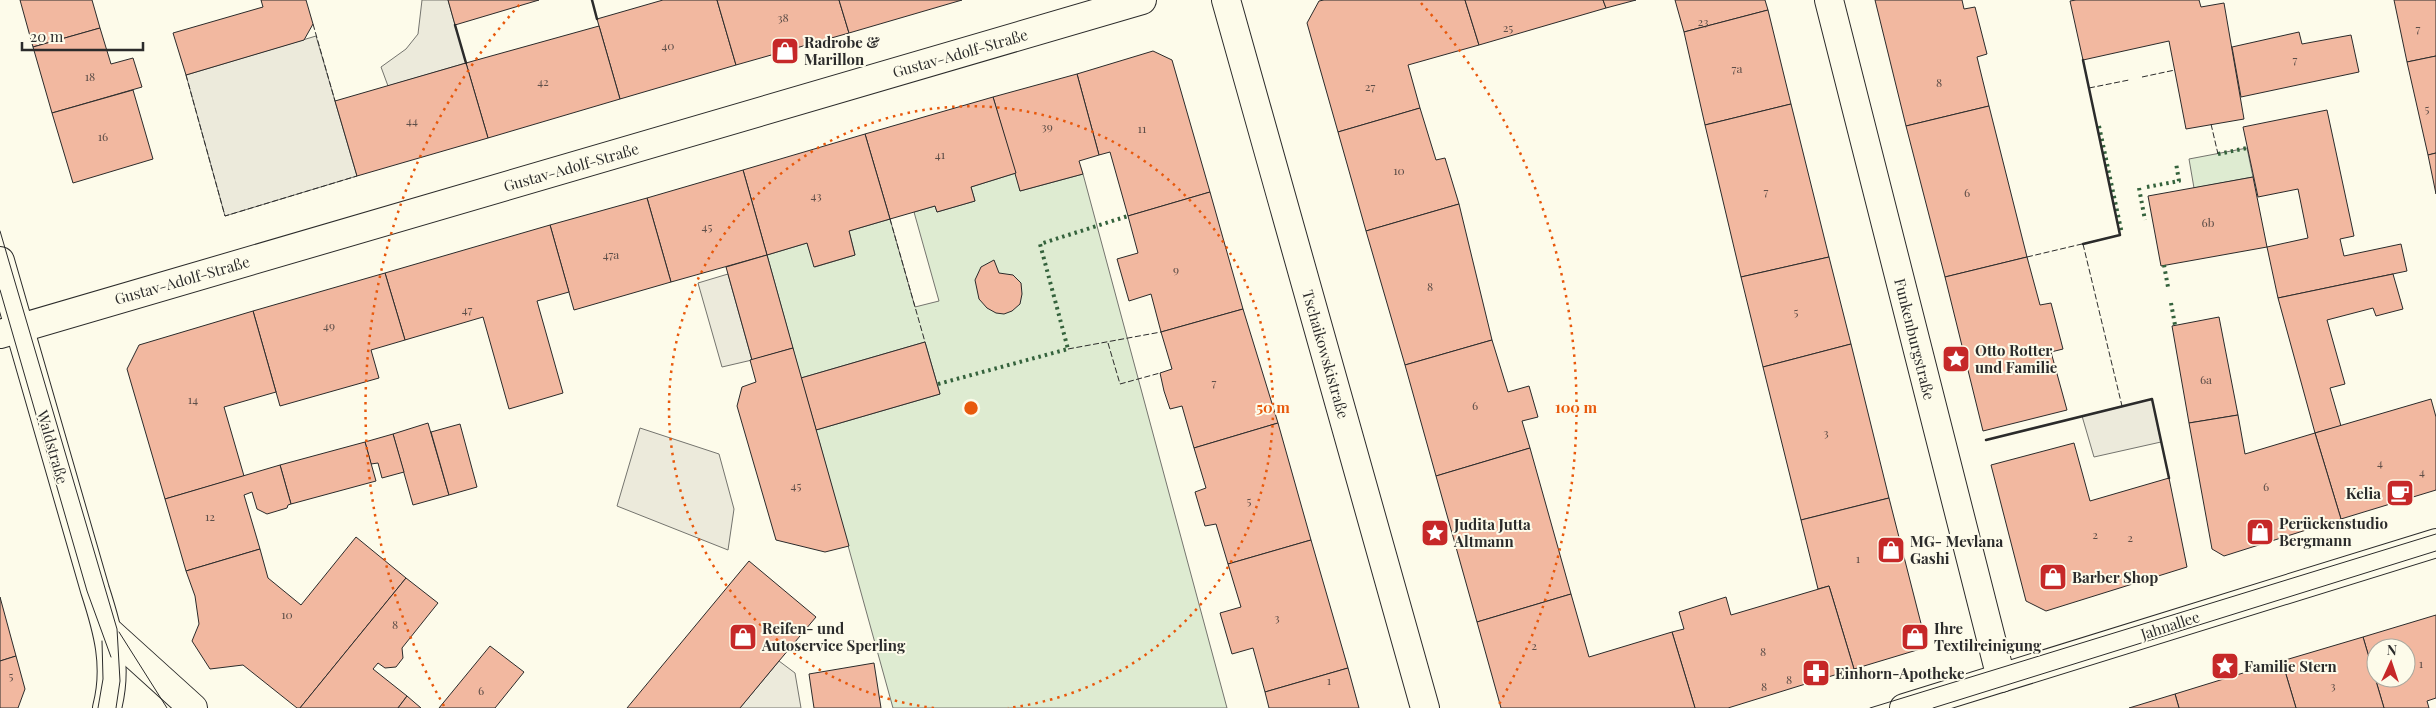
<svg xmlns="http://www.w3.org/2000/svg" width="2436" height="708" font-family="'Playfair Display',serif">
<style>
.green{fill:#deebd1;stroke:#74746e}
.parking{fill:#eceadb;stroke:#74746e}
.building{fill:#f2b8a0;stroke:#2b2b2b;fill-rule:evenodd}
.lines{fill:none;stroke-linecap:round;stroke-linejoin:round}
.minor-casing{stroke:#2b2b2b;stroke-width:30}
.tertiary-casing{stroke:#2b2b2b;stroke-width:30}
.secondary-casing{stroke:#2b2b2b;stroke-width:30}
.primary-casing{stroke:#2b2b2b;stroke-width:30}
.minor{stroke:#fdfbea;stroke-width:28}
.tertiary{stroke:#fdfbea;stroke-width:28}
.secondary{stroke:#fdfbea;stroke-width:28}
.primary{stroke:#fdfbea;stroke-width:28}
.tram{stroke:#2b2b2b;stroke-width:1}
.hedge{stroke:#34623c;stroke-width:4;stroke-dasharray:2.5 4;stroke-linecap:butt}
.fence{stroke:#2b2b2b;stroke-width:1;stroke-dasharray:6 2.5;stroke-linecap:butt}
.wall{stroke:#2b2b2b;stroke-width:2.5}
.ring{fill:none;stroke:#e8590c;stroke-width:2.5;stroke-dasharray:2.5 5}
.labels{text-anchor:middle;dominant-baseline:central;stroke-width:4;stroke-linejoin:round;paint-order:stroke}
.number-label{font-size:12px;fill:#5d4e48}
.poi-label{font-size:15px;font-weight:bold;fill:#2b2b2b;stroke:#fdfbea;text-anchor:start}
.street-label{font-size:15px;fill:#2b2b2b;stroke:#fdfbea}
.centre{fill:#e8590c;stroke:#fdfbea;stroke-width:2.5}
.ring-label{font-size:15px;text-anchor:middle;font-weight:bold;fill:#e8590c;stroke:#fdfbea;stroke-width:4;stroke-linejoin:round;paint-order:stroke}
</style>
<rect width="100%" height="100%" fill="#fdfbea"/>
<g class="green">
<path d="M2247 148 2253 177 2194 188 2189 159Z"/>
<path d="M1016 173 1020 191 1083 174 1227 708H893L816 430 940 394 925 342 801 378 767 255 807 243 815 267 855 255 849 231 890 219 915 307 939 301 914 212 935 206 937 212 975 201 971 187Z"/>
</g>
<g class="parking">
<path d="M422 0H448L466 63 388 86 381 67 406 49 418 34Z"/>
<path d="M316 36 357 176 225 216 186 75Z"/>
<path d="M728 274 752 360 722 367 698 283Z"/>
<path d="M2152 399 2161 442 2094 457 2082 416Z"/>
<path d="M640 428 719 454 734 509 728 550 617 506Z"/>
<path d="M779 661 795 673 801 708H740Z"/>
</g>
<g class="building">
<path d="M20 0H92L100 28 33 47Z"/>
<path d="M261 0H306L313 24 304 40 186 75 173 33 263 7Z"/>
<path d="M448 0H539L455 25Z"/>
<path d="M663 0H717L736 65 620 99 597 19Z"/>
<path d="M717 0H839L849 33 736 65Z"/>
<path d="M839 0H962L849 33Z"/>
<path d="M1324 0H1465L1479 45 1408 65 1420 108 1338 132 1307 23 1319 1Z"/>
<path d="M1465 0H1603L1606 8 1479 45Z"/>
<path d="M1603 0H1636L1606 8Z"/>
<path d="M1675 0H1765L1768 10 1684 32Z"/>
<path d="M1875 0H1962L1964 9 1975 7 1987 54 1977 57 1989 106 1906 126Z"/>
<path d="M2076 0H2199L2201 7 2224 3 2244 119 2186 129 2169 41 2083 60 2070 1Z"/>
<path d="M2394 0H2436V56L2407 62Z"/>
<path d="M1768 10 1791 104 1705 125 1684 32Z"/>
<path d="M599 26 620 99 488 138 466 63Z"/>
<path d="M100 28 111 64 133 58 142 87 52 113 33 47Z"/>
<path d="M2299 32 2302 44 2351 35 2359 72 2241 97 2232 47Z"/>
<path d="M1153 51 1172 60 1210 192 1128 216 1110 152 1099 155 1077 74Z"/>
<path d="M2436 56V153L2428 155 2407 62Z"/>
<path d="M466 63 488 138 357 176 335 101Z"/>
<path d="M1077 74 1099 155 1079 161 1083 174 1020 191 993 97Z"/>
<path d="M133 90 153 159 73 183 52 113Z"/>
<path d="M993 97 1016 173 971 187 975 201 937 212 935 206 890 219 865 134Z"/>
<path d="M1791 104 1829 257 1741 277 1705 125Z"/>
<path d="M1989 106 2027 257 1945 277 1906 126Z"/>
<path d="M1420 108 1436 160 1445 158 1459 204 1366 231 1338 132Z"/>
<path d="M2327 110 2354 236 2340 239 2344 256 2401 244 2407 271 2278 298 2267 247 2308 238 2298 189 2258 197 2243 127Z"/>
<path d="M865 134 890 219 849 231 855 255 814 267 807 243 767 255 743 170Z"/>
<path d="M2436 153V194L2428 155Z"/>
<path d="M743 170 767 255 671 282 647 198Z"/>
<path d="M2253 177 2267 247 2161 266 2148 196Z"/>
<path d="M1210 192 1243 309 1161 332 1151 294 1129 301 1117 259 1138 253 1128 216Z"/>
<path d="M647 198 671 282 574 310 550 225Z"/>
<path d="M1459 204 1492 340 1405 365 1366 231Z"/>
<path d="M550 225 569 292 537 301 563 393 509 409 483 317 405 340 385 273Z"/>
<path d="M767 255 793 348 752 360 726 267Z"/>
<path d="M1829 257 1851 344 1763 367 1741 277Z"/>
<path d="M2027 257 2040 305 2051 303 2063 349 2051 352 2067 410 1983 431 1945 277Z"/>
<path d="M994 260 999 273 1013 275 1021 283 1022 294 1020 304 1012 311 1004 314 996 313 987 308 979 299 975 280 981 267Z"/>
<path d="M385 273 405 340 371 350 379 378 280 406 253 311Z"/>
<path d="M2393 274 2403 309 2376 316 2373 308 2327 320 2345 384 2330 388 2341 426 2315 433 2278 298Z"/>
<path d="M1243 309 1278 423 1194 448 1182 406 1170 409 1164 391 1160 373 1172 369 1161 332Z"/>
<path d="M253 311 276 392 224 407 244 476 165 499 127 369 139 345Z"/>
<path d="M2219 317 2238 415 2189 423 2172 326Z"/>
<path d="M1492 340 1508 392 1529 386 1538 417 1522 421 1530 448 1436 476 1405 365Z"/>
<path d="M925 342 940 394 816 430 801 378Z"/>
<path d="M1851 344 1889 498 1801 520 1763 367Z"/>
<path d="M793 348 849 546 825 552 776 540 737 406 742 387 756 382 750 360Z"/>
<path d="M2431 399 2436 417V490L2341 519 2315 433Z"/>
<path d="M2238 415 2245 454 2315 433 2341 519 2224 556 2212 549 2189 423Z"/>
<path d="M428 423 449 495 413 505 393 434Z"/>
<path d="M1278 423 1311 540 1228 564 1216 524 1205 526 1195 492 1206 488 1194 448Z"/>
<path d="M460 424 477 487 449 495 431 432Z"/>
<path d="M393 434 404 472 382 478 378 463 371 464 365 442Z"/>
<path d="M365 442 376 481 291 504 280 465Z"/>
<path d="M2074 443 2090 501 2169 478 2187 567 2046 611 2026 601 1991 465Z"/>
<path d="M1530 448 1571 594 1477 622 1436 476Z"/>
<path d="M280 465 291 504 288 505 287 508 267 514 257 509 252 492 244 495 260 549 186 571 165 499Z"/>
<path d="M1889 498 1927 647 1854 669 1829 586 1818 589 1801 520Z"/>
<path d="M356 537 406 578 300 708H297L243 665 210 669 192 641 199 624 195 596 186 571 260 549 268 578 301 605Z"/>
<path d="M1311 540 1348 668 1265 692 1253 648 1232 654 1220 613 1241 607 1228 564Z"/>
<path d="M749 561 816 617 779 661 740 708H627Z"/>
<path d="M406 578 438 603 402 648 403 658 396 667 385 668 378 663 373 669 407 696 398 708H300Z"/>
<path d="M1829 586 1854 669 1728 708H1695L1672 632 1684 629 1679 612 1726 597 1731 615Z"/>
<path d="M1571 594 1589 657 1672 632 1695 708H1501L1477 622Z"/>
<path d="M0 597 16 656 0 661Z"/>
<path d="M2436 615V698L2427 701 2429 708H2384L2363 637ZM2376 648H2406V678H2376Z"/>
<path d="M2363 637 2384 708H2296L2282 661Z"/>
<path d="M490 646 524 672 495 708H439Z"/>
<path d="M16 656 25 689 18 708H0V661Z"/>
<path d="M2282 661 2296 708H2179L2175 694Z"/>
<path d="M874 663 881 708H814L809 674Z"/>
<path d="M1348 668 1359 708H1269L1265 692Z"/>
<path d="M2175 694 2179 708H2129Z"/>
<path d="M407 696 421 708H398Z"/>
</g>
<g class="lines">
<defs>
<g id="minor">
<path d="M1226 0 1425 708"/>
<path d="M1829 0 2001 678"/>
<path d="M0 334 1142 0"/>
</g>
<path id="tertiary" d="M109 632 193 708"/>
<path id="secondary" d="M0 261 95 590C108 630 118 666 107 708"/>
<path id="primary" d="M1904 708 2436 543"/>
</defs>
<use href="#minor" class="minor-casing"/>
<use href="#tertiary" class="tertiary-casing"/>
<use href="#secondary" class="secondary-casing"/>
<use href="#primary" class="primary-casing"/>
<use href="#minor" class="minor"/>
<use href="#tertiary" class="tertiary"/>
<use href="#secondary" class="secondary"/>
<use href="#primary" class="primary"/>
<g class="tram">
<path d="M0 231 117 629 120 681 116 708"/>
<path d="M0 290 87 591 111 657"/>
<path d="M119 632 167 708"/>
<path d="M98 708 103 679 102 641"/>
<path d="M1870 708 2436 534"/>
<path d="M1933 708 2436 551"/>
</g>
<g class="hedge">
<path d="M2099 126 2122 234"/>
<path d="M2218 154 2247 148"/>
<path d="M2147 187 2179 181 2176 163"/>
<path d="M2139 188 2145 220"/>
<path d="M2164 265 2168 287"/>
<path d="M2171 303 2175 325"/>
<path d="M938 384 1068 349 1040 244 1128 216"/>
</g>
<g class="fence">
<path d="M313 24 335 101"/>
<path d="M186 75 225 216 357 176"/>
<path d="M2142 77 2175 70"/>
<path d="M2089 88 2129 80"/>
<path d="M2211 124 2218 154"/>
<path d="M890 219 925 342"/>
<path d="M2083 244 2122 406"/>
<path d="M2027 257 2120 235"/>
<path d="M1108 343 1120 384 1160 373"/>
<path d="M1068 349 1161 332"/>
</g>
<g class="wall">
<path d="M592 0 597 19"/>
<path d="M455 25 466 63"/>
<path d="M2083 60 2120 235 2083 244"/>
<path d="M1986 440 2152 399 2169 478"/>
</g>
</g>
<g class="ring">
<path d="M934 708A302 302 0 1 1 1008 708"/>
<path d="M444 706A605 605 0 0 1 521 3M1421 3A605 605 0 0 1 1498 706"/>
</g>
<defs>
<symbol id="shop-square" viewBox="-11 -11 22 22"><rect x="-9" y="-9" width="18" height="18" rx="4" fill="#c62828" stroke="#fdfbea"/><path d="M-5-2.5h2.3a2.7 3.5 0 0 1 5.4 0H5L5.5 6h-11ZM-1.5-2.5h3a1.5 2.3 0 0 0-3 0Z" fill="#fff"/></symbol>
<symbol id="sight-square" viewBox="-11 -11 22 22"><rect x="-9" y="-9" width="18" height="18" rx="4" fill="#c62828" stroke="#fdfbea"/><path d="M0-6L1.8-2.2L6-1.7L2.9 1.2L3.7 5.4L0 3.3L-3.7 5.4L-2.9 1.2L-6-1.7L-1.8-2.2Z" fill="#fff"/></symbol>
<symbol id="cafe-square" viewBox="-11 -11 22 22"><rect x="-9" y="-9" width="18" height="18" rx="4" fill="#c62828" stroke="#fdfbea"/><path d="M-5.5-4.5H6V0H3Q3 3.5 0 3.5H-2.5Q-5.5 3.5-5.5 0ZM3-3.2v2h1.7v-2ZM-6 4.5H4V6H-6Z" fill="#fff"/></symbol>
<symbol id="pharmacy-square" viewBox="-11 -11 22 22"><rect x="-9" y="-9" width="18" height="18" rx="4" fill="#c62828" stroke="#fdfbea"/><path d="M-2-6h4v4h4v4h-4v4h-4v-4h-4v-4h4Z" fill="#fff"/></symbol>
</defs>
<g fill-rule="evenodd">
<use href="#shop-square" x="769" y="35" width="32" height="32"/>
<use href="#sight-square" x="1940" y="343" width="32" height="32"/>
<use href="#cafe-square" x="2384" y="477" width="32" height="32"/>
<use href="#shop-square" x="2244" y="516" width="32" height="32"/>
<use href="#sight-square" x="1419" y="517" width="32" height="32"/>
<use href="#shop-square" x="1875" y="534" width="32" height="32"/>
<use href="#shop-square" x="2037" y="561" width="32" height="32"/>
<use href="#shop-square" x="727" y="621" width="32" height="32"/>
<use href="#shop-square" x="1899" y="621" width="32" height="32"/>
<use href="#sight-square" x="2209" y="650" width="32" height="32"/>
<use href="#pharmacy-square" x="1800" y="657" width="32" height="32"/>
</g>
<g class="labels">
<g class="number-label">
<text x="783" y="17">38</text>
<text x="1703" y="21">23</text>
<text x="1508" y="27">25</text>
<text x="2418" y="28">7</text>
<text x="668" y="45">40</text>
<text x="2295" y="59">7</text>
<text x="1737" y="68">7a</text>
<text x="90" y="76">18</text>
<text x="543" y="81">42</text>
<text x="1939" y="82">8</text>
<text x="1370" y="86">27</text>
<text x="2427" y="108">5</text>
<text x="412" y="120">44</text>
<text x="1047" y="126">39</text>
<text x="1142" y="128">11</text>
<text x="103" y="136">16</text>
<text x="940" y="154">41</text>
<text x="1399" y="170">10</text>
<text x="1766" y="191">7</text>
<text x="1967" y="192">6</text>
<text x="816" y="195">43</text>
<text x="2208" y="222">6b</text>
<text x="707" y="226">45</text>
<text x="611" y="254">47a</text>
<text x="1176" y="269">9</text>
<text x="1430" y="286">8</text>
<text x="467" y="309">47</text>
<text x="1796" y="311">5</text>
<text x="329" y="325">49</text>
<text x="2206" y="379">6a</text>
<text x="1214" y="382">7</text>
<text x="193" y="399">14</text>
<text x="1475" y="405">6</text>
<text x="1826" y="432">3</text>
<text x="2380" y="462">4</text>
<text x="2422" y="471">4</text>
<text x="796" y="485">45</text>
<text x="2266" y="486">6</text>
<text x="1249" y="500">5</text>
<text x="210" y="516">12</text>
<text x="2095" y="534">2</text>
<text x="2130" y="537">2</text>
<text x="1858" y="558">1</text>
<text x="287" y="614">10</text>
<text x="1277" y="617">3</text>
<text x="395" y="624">8</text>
<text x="1534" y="645">2</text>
<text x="1763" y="651">8</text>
<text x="2421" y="663">1</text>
<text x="11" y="675">5</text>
<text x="1789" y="679">8</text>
<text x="1329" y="680">1</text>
<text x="2333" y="685">3</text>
<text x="1764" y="686">8</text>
<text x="481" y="690">6</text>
</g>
<g class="poi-label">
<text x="804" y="42">Radrobe &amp;<tspan x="804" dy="17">Marillon</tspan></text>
<text x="1975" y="350">Otto Rotter<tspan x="1975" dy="17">und Familie</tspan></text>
<text x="2381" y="493" text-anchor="end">Kelia</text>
<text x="2279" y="523">Perückenstudio<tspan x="2279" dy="17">Bergmann</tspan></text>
<text x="1454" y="524">Judita Jutta<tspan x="1454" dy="17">Altmann</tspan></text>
<text x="1910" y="541">MG- Mevlana<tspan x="1910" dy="17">Gashi</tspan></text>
<text x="2072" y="577">Barber Shop</text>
<text x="762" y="628">Reifen- und<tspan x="762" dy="17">Autoservice Sperling</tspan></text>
<text x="1934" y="628">Ihre<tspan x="1934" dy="17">Textilreinigung</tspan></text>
<text x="2244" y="666">Familie Stern</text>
<text x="1835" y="673">Einhorn-Apotheke</text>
</g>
<g class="street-label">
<text transform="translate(960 53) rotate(-16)">Gustav-Adolf-Straße</text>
<text transform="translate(571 167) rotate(-16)">Gustav-Adolf-Straße</text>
<text transform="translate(182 280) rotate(-16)">Gustav-Adolf-Straße</text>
<text transform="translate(1915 339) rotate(76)">Funkenburgstraße</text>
<text transform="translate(1326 354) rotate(74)">Tschaikowskistraße</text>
<text transform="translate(53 447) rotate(74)">Waldstraße</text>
<text transform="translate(2170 625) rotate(-18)">Jahnallee</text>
</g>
</g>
<circle cx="971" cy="408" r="8" class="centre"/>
<g class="ring-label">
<text x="1273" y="413">50 m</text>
<text x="1576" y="413">100 m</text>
</g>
<g transform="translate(2391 663) rotate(3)"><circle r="24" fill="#fdfbea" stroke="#a9a89e"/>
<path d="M0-4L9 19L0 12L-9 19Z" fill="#c62828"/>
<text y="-8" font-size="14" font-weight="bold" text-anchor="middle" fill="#2b2b2b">N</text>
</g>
<path d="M22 42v8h121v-8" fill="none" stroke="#2b2b2b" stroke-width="2.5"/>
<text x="30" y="42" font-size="15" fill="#2b2b2b" stroke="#fdfbea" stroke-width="4" paint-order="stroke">20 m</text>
</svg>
